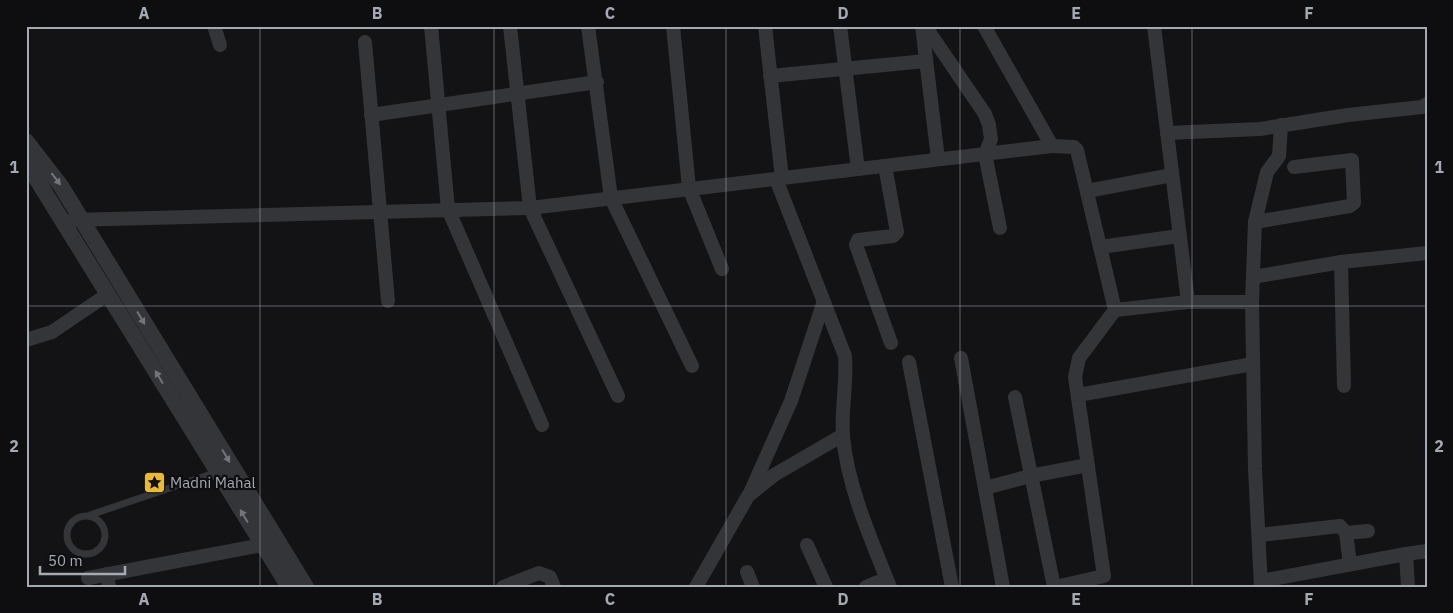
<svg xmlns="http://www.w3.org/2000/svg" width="1453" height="613" font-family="'IBM Plex Sans',sans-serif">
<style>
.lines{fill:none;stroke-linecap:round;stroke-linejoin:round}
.service{stroke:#343539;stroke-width:7}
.minor{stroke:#343539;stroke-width:14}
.tertiary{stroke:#343539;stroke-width:16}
.oneway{fill:#72757d}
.grid{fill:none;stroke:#a5a9b4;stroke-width:1;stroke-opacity:0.55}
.labels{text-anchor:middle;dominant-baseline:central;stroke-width:4.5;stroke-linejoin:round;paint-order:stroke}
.poi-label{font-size:15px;fill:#a5a9b4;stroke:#0e0e10;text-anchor:start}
.neatline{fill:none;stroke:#a5a9b4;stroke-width:2}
.grid-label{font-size:16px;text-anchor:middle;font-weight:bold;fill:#a5a9b4}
</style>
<rect width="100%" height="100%" fill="#131315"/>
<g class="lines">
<g class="service">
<path d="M90 515 217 472"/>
<circle cx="86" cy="535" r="19"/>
</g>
<g class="minor">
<path d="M214 26 220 45"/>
<path d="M431 26 448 209 542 425"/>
<path d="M510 26 530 208 618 396"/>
<path d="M588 26 611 198 692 366"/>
<path d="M673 26 689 188 722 269"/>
<path d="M765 26 782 178"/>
<path d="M840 26 858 169"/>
<path d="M922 26 938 159"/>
<path d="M925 26 985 114 989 125 991 139 985 154 1000 228"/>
<path d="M984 26 1052 146 1074 147 1077 150 1115 310 1079 358 1075 377 1104 576 1055 587"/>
<path d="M1154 26 1188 302H1252L1255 469 1261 587"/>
<path d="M365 42 388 301"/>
<path d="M770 76 926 61"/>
<path d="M371 115 597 82"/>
<path d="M1167 133 1260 129 1348 115 1422 107 1427 104"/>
<path d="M885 166 897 232 893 236 858 240 856 245 891 343"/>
<path d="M776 179 845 356C847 383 841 410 843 437 848 488 871 539 890 587"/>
<path d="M1087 191 1172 175"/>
<path d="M72 220 530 208 1052 146"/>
<path d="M1255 222 1350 206 1354 203 1352 160 1294 167"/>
<path d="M1100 247 1179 236"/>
<path d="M1341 262 1344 386"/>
<path d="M1253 277 1341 262 1427 253"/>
<path d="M1252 302 1255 222 1267 172 1279 156 1281 125"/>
<path d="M1115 310 1188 302"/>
<path d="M26 340 52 332 108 294"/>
<path d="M961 358 1003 587"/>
<path d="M909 362 952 587"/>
<path d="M1078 395 1253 364"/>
<path d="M1015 397 1054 587"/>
<path d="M985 488 1030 476 1088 465"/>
<path d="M750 493 791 401 823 304"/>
<path d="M1260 535 1340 526 1346 533"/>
<path d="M807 545 826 587"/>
<path d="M1406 554 1427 551"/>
<path d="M1350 564 1346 533 1368 531"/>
<path d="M747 572 753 587"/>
<path d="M107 574 109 587"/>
<path d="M88 578 262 545"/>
<path d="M1261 581 1406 554 1408 587"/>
<path d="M503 587 539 573 550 577 554 587"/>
<path d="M696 587 748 496 774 475 843 435"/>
<path d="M866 587 878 582"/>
</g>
<g class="tertiary">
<path d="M26 141 61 186 306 587"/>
<path d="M26 162 289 587"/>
</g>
</g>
<defs><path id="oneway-solid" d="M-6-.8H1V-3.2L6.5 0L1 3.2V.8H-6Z" transform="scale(1.25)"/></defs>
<g class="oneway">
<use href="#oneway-solid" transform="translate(56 179) rotate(52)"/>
<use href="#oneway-solid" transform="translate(141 318) rotate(59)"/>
<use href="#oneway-solid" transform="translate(159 377) rotate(-121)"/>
<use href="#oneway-solid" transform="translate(226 456) rotate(59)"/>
<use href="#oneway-solid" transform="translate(244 516) rotate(-121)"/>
</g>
<path class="grid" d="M260 26V587M494 26V587M726 26V587M960 26V587M1192 26V587M26 306H1427"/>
<defs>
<symbol id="sight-square" viewBox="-11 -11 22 22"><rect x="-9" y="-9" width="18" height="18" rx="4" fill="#eaba36" stroke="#0e0e10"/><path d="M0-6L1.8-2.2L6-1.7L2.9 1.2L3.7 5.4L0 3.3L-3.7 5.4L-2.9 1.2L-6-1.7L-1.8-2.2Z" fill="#111"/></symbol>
</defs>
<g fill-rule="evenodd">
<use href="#sight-square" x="142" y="470" width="25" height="25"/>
</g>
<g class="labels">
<g class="poi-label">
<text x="170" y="482">Madni Mahal</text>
</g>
</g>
<rect width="1453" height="613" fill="none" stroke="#0e0e10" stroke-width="55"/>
<path d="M40 566v8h85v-8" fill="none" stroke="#a5a9b4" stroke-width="2.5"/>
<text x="48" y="566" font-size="15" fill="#a5a9b4" stroke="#0e0e10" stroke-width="4" paint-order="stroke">50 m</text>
<rect x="28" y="28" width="1398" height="558" class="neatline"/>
<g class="grid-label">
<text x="144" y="19">A</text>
<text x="377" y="19">B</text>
<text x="610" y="19">C</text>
<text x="843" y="19">D</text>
<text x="1076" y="19">E</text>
<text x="1309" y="19">F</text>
<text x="14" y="173">1</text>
<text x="1439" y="173">1</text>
<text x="14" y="452">2</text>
<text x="1439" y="452">2</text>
<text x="144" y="605">A</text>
<text x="377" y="605">B</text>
<text x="610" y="605">C</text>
<text x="843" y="605">D</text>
<text x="1076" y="605">E</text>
<text x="1309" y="605">F</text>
</g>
</svg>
